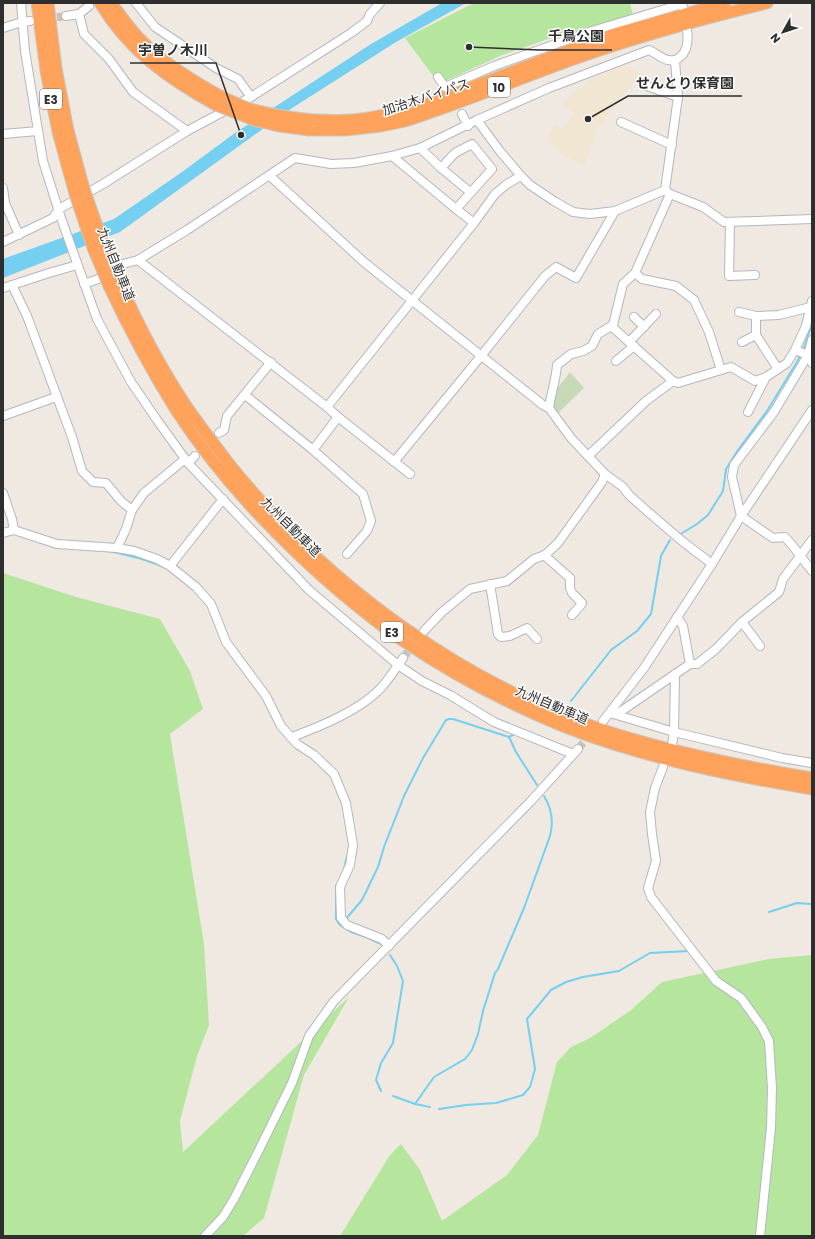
<svg xmlns="http://www.w3.org/2000/svg" width="815" height="1239" font-family="Poppins,'Noto Sans JP',sans-serif">
<style>
.education{fill:#f0e6d1}
.green{fill:#b6e59e}
.cemetery{fill:#c8d9b8}
.water{fill:#75cff0}
.lines{fill:none;stroke-linecap:round;stroke-linejoin:round}
.stream{stroke:#75cff0;stroke-width:2}
.minor-tunnel{stroke:#c8c4bd;stroke-width:8;stroke-dasharray:8 4;stroke-linecap:butt}
.minor-casing{stroke:#b4b7c1;stroke-width:10}
.highway-casing{stroke:#c9c9c9;stroke-width:13}
.minor{stroke:#fff;stroke-width:8}
.highway{stroke:#ffa35c;stroke-width:11}
.highway-bridge-casing{stroke:#c9c9c9;stroke-width:13;stroke-linecap:butt}
.highway-bridge{stroke:#ffa35c;stroke-width:11}
.labels{text-anchor:middle;dominant-baseline:central;stroke-width:3;stroke-linejoin:round;paint-order:stroke}
.shield{fill:#fff;stroke:#6d6d6d;stroke-width:1}
.shield-label{font-size:12px;font-weight:bold;fill:#2e2e2e}
.street-label{font-size:13px;fill:#2e2e2e;stroke:#fff}
.leader{fill:none;stroke:#2e2e2e;stroke-width:1.5}
.callout-dot{fill:#2e2e2e;stroke:#fff;stroke-width:1.5}
.callout-label{font-size:14px;text-anchor:middle;font-weight:bold;fill:#2e2e2e;stroke:#fff;stroke-width:3;stroke-linejoin:round;paint-order:stroke}
</style>
<rect width="100%" height="100%" fill="#efe9e1"/>
<path class="education" d="M624 66 641 74 625 92 598 128 584 166 560 153 547 140 556 124 562 129 575 114 562 104 589 80Z"/>
<g class="green">
<path d="M474 3H630L633 16 565 33 502 55 439 84 405 38Z"/>
<path d="M3 573 76 597 160 619 190 671 203 709 170 734 204 944 209 1025 197 1056 180 1121 183 1152 349 997 304 1075 264 1218 243 1236H3Z"/>
<path d="M812 955V1236H340L390 1155 401 1144 420 1170 442 1221 507 1175 538 1135 557 1062 571 1047 590 1038 630 1011 662 982 769 959Z"/>
</g>
<path class="cemetery" d="M570 372 584 388 556 415 552 407 556 390Z"/>
<path class="water" d="M442 3H466L396 42 289 110 120 232 3 278V259L114 219 182 172 235 133 371 44Z"/>
<g class="lines">
<g class="stream">
<path d="M803 350 811 327 812 320"/>
<path d="M679 535 697 524 708 515 723 491 726 469 738 450 767 411 797 362 801 354"/>
<path d="M109 551C132 556 149 560 170 570"/>
<path d="M571 701 611 650 637 631 651 614 661 556 670 540"/>
<path d="M509 737 513 735"/>
<path d="M344 869 347 856"/>
<path d="M337 884 336 886V919L340 925 351 932 366 937 381 944"/>
<path d="M769 912 797 903 812 904"/>
<path d="M345 920 362 900 378 867 384 847 404 796 423 758 446 720 449 719H453L509 737 516 752 537 785"/>
<path d="M381 1091 376 1080 381 1063 393 1043 403 981 397 966 390 955"/>
<path d="M393 1096 415 1104 430 1107"/>
<path d="M415 1104 434 1077 465 1059 472 1050 478 1034 483 1011 495 973 498 969 524 908 550 836C554 821 552 809 544 796"/>
<path d="M439 1109 466 1105 496 1103 523 1095 530 1087 535 1069 527 1019 551 990 566 982 583 977 619 971 650 953 689 951"/>
</g>
<g class="minor-tunnel">
<path d="M45 19 66 16"/>
<path d="M403 658 423 633"/>
<path d="M578 749 592 733"/>
</g>
<defs>
<g id="minor">
<path d="M21 3 25 51 43 161 61 218 97 319 131 382 157 420 188 463 309 590 398 665 422 681 450 695 494 722 573 754"/>
<path d="M136 3 155 27 216 68 238 79 251 97"/>
<path d="M89 6 79 14 84 34 109 59 133 92 187 131"/>
<path d="M66 16 79 14"/>
<path d="M3 28 22 22 30 21"/>
<path d="M675 61 678 97 665 190 670 194 703 207 724 222 812 219"/>
<path d="M438 77 445 87 494 66 592 31 682 4"/>
<path d="M644 85 678 97"/>
<path d="M462 114 468 126"/>
<path d="M477 120 499 150 521 176 530 185 554 201 573 212 590 214 615 211 665 190"/>
<path d="M621 122 672 145"/>
<path d="M3 134 38 131"/>
<path d="M420 148 441 168 470 192"/>
<path d="M392 156 456 209 474 223"/>
<path d="M441 168 455 153 472 144 492 169 456 209"/>
<path d="M270 176 365 263 543 405 549 408 571 438 605 474 623 487 629 495 647 511 682 541 712 564"/>
<path d="M3 188 5 203 19 235"/>
<path d="M730 222 729 276 755 275"/>
<path d="M3 242 53 218 59 209 103 184 187 131 251 97 351 33 367 21 370 14 380 3"/>
<path d="M138 260 327 407 338 417 410 474"/>
<path d="M635 273 642 279 676 286 694 300 709 332 721 370"/>
<path d="M84 284 98 279 119 265 138 260 187 230 295 158 331 164 354 163 392 156 420 148 477 120 549 88 649 50C656 53 662 59 668 60 673 61 677 60 680 57 694 47 685 18 682 3"/>
<path d="M12 285 27 316 72 437 82 471 93 482 106 483 121 501 132 510 126 529 117 548"/>
<path d="M3 288 49 273 77 265"/>
<path d="M739 312 756 316 779 315 811 307"/>
<path d="M756 316V335L778 369"/>
<path d="M634 317 644 327"/>
<path d="M611 326 673 381"/>
<path d="M812 340 808 355 774 412 734 465 732 477 741 516 773 538 785 537 792 545 812 571"/>
<path d="M629 342 656 314"/>
<path d="M742 342 756 335"/>
<path d="M795 350 806 326 812 301"/>
<path d="M616 361 634 346"/>
<path d="M245 395 313 450 363 494 371 521 367 531 347 554"/>
<path d="M327 407 474 223 495 194 507 184 521 176"/>
<path d="M549 408C551 393 556 380 557 365L571 354 583 351 592 346 598 334 613 325 623 284 635 273 670 194"/>
<path d="M748 412 766 377"/>
<path d="M3 416 56 397"/>
<path d="M219 433 224 430 227 416 271 362"/>
<path d="M313 450 338 417"/>
<path d="M588 456 646 401 673 381 678 383 731 367 755 381 766 377 787 363 795 350 808 355 812 363"/>
<path d="M394 462 481 356 545 276 556 267 576 278 615 211"/>
<path d="M188 463 195 456"/>
<path d="M3 493 12 519 14 530"/>
<path d="M132 510 144 493 185 459"/>
<path d="M3 533 14 530 57 544 117 548 134 551 157 559 170 566 196 587 211 604 226 642 266 696 281 726 297 744 314 755 334 774 346 803 353 845 350 865 340 887 341 918 347 925 382 939 389 946"/>
<path d="M544 555 570 578V588L572 593 582 603 580 606 572 615"/>
<path d="M170 566 223 499"/>
<path d="M490 584 498 634 501 637 510 636 527 628 537 639"/>
<path d="M742 622 760 646"/>
<path d="M424 631 442 612 470 589 507 581 534 559 545 555 558 543 602 482 605 474"/>
<path d="M690 664H697L716 649 742 622 779 592 783 579 812 540"/>
<path d="M610 713 674 732 782 758 812 763"/>
<path d="M617 714 690 664 683 626 677 617"/>
<path d="M603 721 644 668 712 564 741 516 812 410"/>
<path d="M292 737C321 726 359 711 381 688 389 679 396 668 403 658"/>
<path d="M672 745 674 732 675 674"/>
<path d="M663 767 655 788 650 812 652 834 656 861 648 888 651 897 716 981 741 998 762 1027 769 1041 772 1088 771 1128 760 1236"/>
<path d="M205 1236 223 1217 234 1199 260 1148 292 1083 309 1036 334 1001 531 801 578 749"/>
</g>
<g id="highway">
<path d="M37 3 46 71 58 132 75 194"/>
<path d="M48 3 56 68 68 130 84 189"/>
<path d="M100 3C128 50 168 79 216 105"/>
<path d="M111 3C121 15 130 30 142 41 165 64 193 81 222 97"/>
<path d="M315 120C327 120 339 121 352 120 378 118 403 111 427 104L567 51 618 33 725 3"/>
<path d="M309 130H346L381 126 405 121C461 103 516 80 571 60 635 37 701 19 767 3"/>
<path d="M119 282C138 324 159 365 185 404 199 425 215 445 230 465 329 587 465 686 615 734 680 754 746 767 812 778"/>
<path d="M109 286C129 329 151 370 176 410 221 479 278 539 340 592 361 609 382 627 405 642 455 676 509 704 565 727 645 758 728 775 812 789"/>
</g>
</defs>
<use href="#minor" class="minor-casing"/>
<use href="#highway" class="highway-casing"/>
<use href="#minor" class="minor"/>
<use href="#highway" class="highway"/>
<defs>
<g id="highway-bridge">
<path d="M222 97C231 101 241 106 250 109 271 115 293 118 315 120"/>
<path d="M216 105 254 120 279 126 309 130"/>
<path d="M84 189 103 243 119 282"/>
<path d="M75 194 93 248 109 286"/>
</g>
</defs>
<use href="#highway-bridge" class="highway-bridge-casing"/>
<use href="#highway-bridge" class="highway-bridge"/>
</g>
<g class="labels">
<g class="shield">
<rect x="488" y="77" width="22" height="20" rx="3"/>
<rect x="40" y="89" width="22" height="20" rx="3"/>
<rect x="381" y="622" width="22" height="20" rx="3"/>
</g>
<g class="shield-label">
<text x="499" y="87">10</text>
<text x="51" y="99">E3</text>
<text x="392" y="632">E3</text>
</g>
<g class="street-label">
<text transform="translate(426 97) rotate(-18)">加治木バイパス</text>
<text transform="translate(116 264) rotate(68)">九州自動車道</text>
<text transform="translate(291 527) rotate(45)">九州自動車道</text>
<text transform="translate(552 705) rotate(23)">九州自動車道</text>
</g>
</g>
<path class="leader" d="M469 47L540 50H612M241 135L216 63H130M588 119L628 96H742"/>
<g class="callout-dot">
<circle cx="469" cy="47" r="4"/>
<circle cx="241" cy="135" r="4"/>
<circle cx="588" cy="119" r="4"/>
</g>
<g class="callout-label">
<text x="576" y="41">千鳥公園</text>
<text x="173" y="55">宇曽ノ木川</text>
<text x="685" y="88">せんとり保育園</text>
</g>
<rect width="815" height="1239" fill="none" stroke="#2e2e2e" stroke-width="8"/>
<g transform="translate(783 32) rotate(231)" stroke="#ffffff" stroke-width="3" paint-order="stroke">
<path d="M0-3L7 15L0 10L-7 15Z" fill="#2e2e2e"/>
<text y="-6" font-size="11" font-weight="bold" text-anchor="middle" fill="#2e2e2e">N</text>
</g>
</svg>
